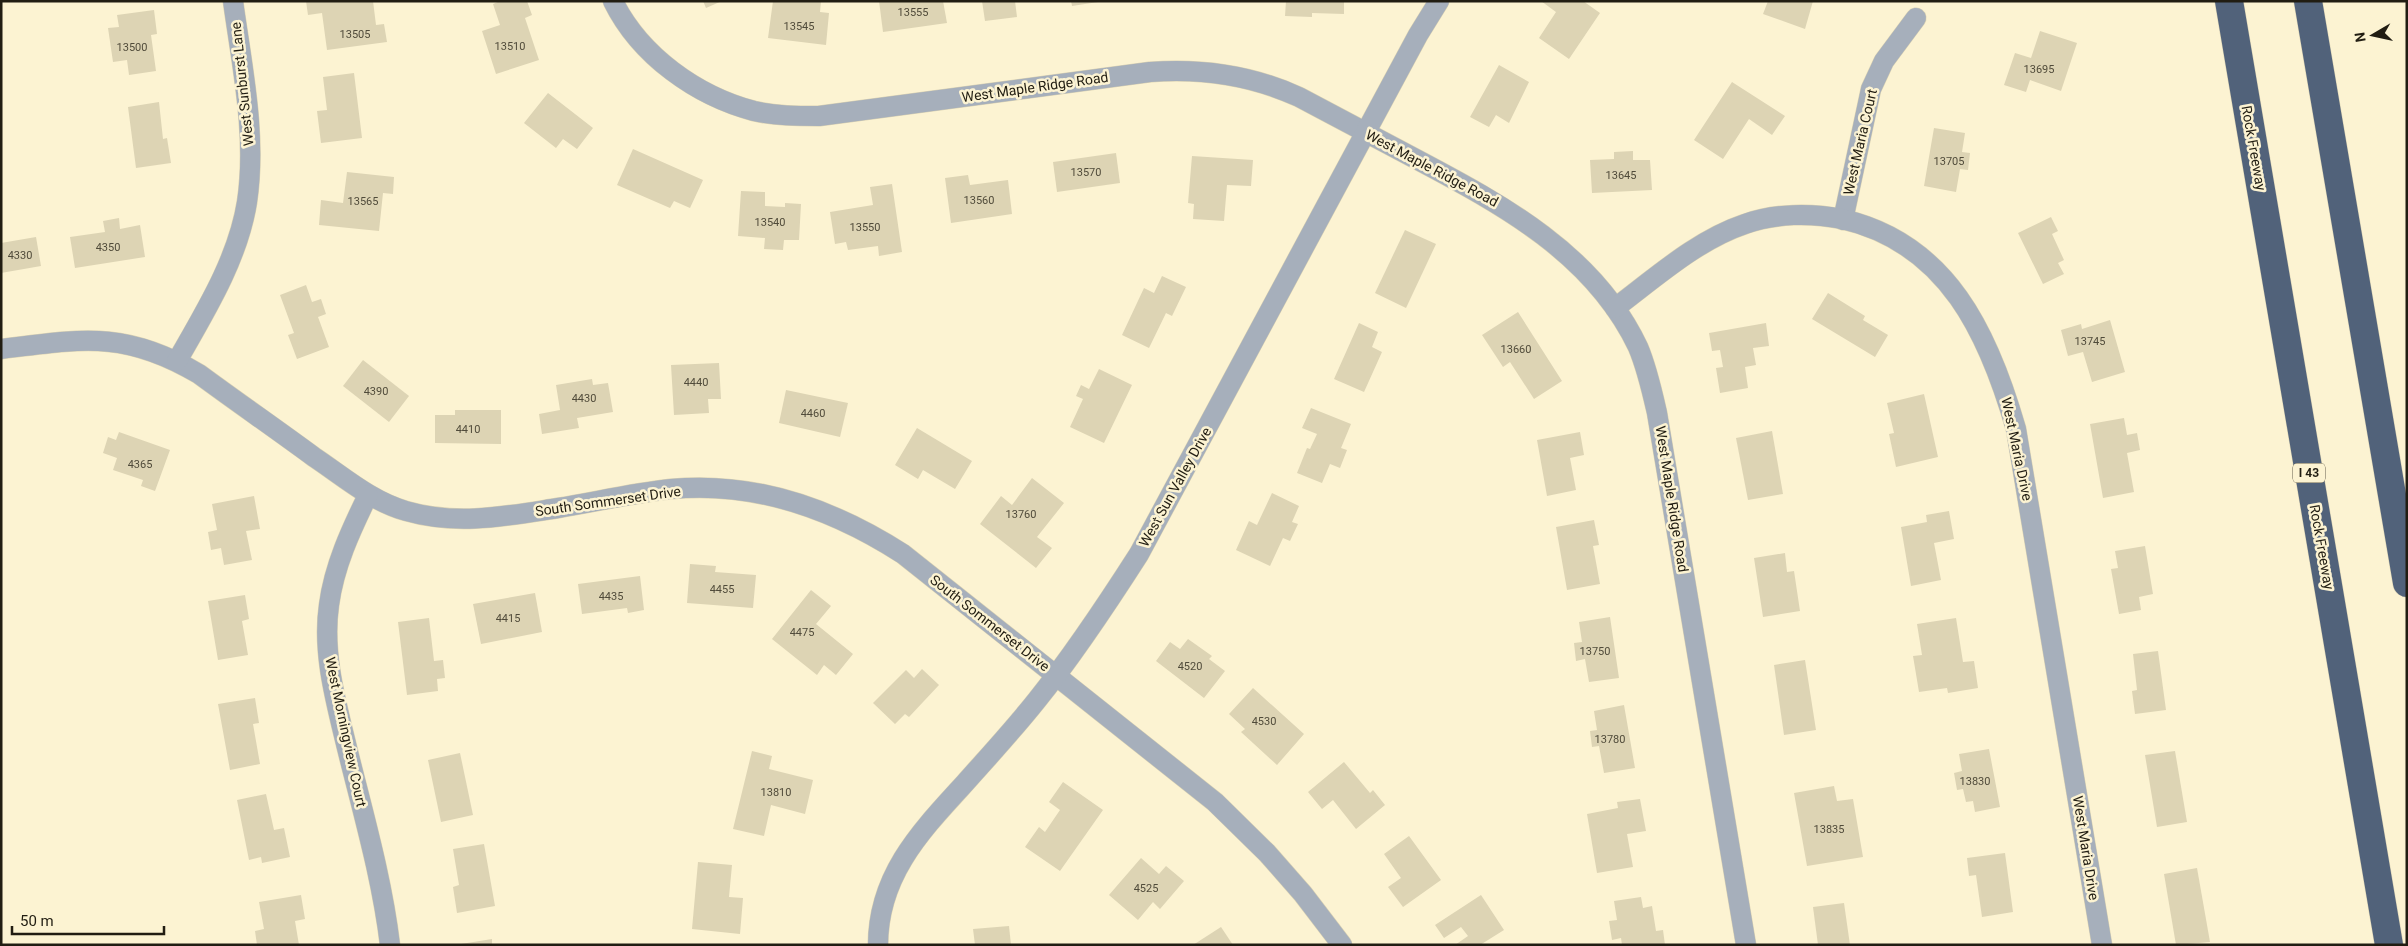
<svg xmlns="http://www.w3.org/2000/svg" width="2408" height="946" font-family="Roboto,sans-serif">
<style>
.building{fill:#ddd4b4}
.lines{fill:none;stroke-linecap:round;stroke-linejoin:round}
.street-casing{stroke:#d9d1b3;stroke-width:21}
.highway-casing{stroke:#d9d1b3;stroke-width:29}
.street{stroke:#a6afbb;stroke-width:20}
.highway{stroke:#51627a;stroke-width:28}
.labels{text-anchor:middle;dominant-baseline:central;stroke-width:5;stroke-linejoin:round;paint-order:stroke}
.number-label{font-size:11px;fill:#504b3a}
.shield{fill:#fcf3d2;stroke:#635d4c;stroke-width:1}
.shield-label{font-size:12px;font-weight:bold;fill:#211d12}
.street-label{font-size:14px;fill:#211d12;stroke:#fcf3d2}
</style>
<rect width="100%" height="100%" fill="#fcf3d2"/>
<g class="building">
<path d="M306 1H373L376 25 384 24 387 42 327 50 322 13 308 15Z"/>
<path d="M500 1H527L532 15 525 18 539 60 496 74 482 31 500 25 493 4Z"/>
<path d="M703 1H722L706 8Z"/>
<path d="M773 1H821L820 12 829 13 826 45 768 38Z"/>
<path d="M879 1H943L947 23 883 32Z"/>
<path d="M982 1H1015L1017 17 985 21Z"/>
<path d="M1071 1H1098V2L1072 6Z"/>
<path d="M1286 1H1344V14L1312 13V17L1285 16Z"/>
<path d="M1541 1H1583L1600 13 1569 59 1539 38 1556 12Z"/>
<path d="M1768 1H1813L1805 29 1763 14Z"/>
<path d="M154 10 157 34 151 35 156 71 129 75 127 60 113 62 108 28 119 27 117 15Z"/>
<path d="M2040 31 2077 43 2061 91 2030 80 2026 92 2004 85 2015 53 2031 58Z"/>
<path d="M1499 65 1529 82 1509 123 1496 115 1489 127 1470 117Z"/>
<path d="M354 73 362 138 321 143 317 111 327 110 323 77Z"/>
<path d="M1732 82 1785 116 1772 135 1749 119 1723 159 1694 140Z"/>
<path d="M548 93 593 128 577 149 563 139 556 148 524 123Z"/>
<path d="M159 102 163 139 167 138 171 163 136 168 128 107Z"/>
<path d="M1934 128 1965 133 1962 152 1970 153 1968 170 1960 169 1956 192 1924 186Z"/>
<path d="M633 149 703 180 690 208 674 201 670 208 617 185Z"/>
<path d="M1633 151V160H1650L1652 190 1592 193 1590 160 1614 159V152Z"/>
<path d="M1116 153 1120 183 1057 192 1053 162Z"/>
<path d="M1192 156 1253 160 1251 186 1227 185 1224 221 1193 219 1194 204 1188 203Z"/>
<path d="M347 172 394 177 393 194 383 193 379 231 319 225 321 200 343 203Z"/>
<path d="M968 175 970 185 1008 180 1012 214 951 223 945 178Z"/>
<path d="M892 184 902 252 879 256 878 246 848 250 846 242 835 244 830 212 873 205 870 187Z"/>
<path d="M741 191 765 192V206L785 207V203L801 204 799 240H784L783 250 764 249 765 238 738 236Z"/>
<path d="M2051 217 2058 231 2052 234 2064 260 2058 263 2064 274 2043 284 2018 233Z"/>
<path d="M119 218 120 229 140 225 145 257 75 268 70 237 105 232 103 221Z"/>
<path d="M1405 230 1436 244 1406 308 1375 293Z"/>
<path d="M36 237 41 266 1 273V243Z"/>
<path d="M1162 276 1186 287 1172 316 1166 313 1149 348 1122 335 1144 288 1154 293Z"/>
<path d="M306 285 312 302 321 299 326 314 318 317 329 347 297 359 288 335 294 333 280 295Z"/>
<path d="M1828 293 1865 316 1863 320 1888 335 1875 357 1812 319Z"/>
<path d="M1518 312 1562 381 1534 399 1510 362 1503 367 1482 335Z"/>
<path d="M2110 320 2125 372 2092 382 2083 352 2068 356 2061 330 2081 324 2082 329Z"/>
<path d="M1359 323 1378 332 1372 347 1382 352 1364 392 1334 379Z"/>
<path d="M1766 323 1769 346 1753 348 1756 365 1745 367 1748 388 1720 393 1716 368 1723 367 1720 350 1712 351 1709 333Z"/>
<path d="M363 360 409 396 389 422 343 386Z"/>
<path d="M719 363 721 399H708L709 413 674 415 671 365Z"/>
<path d="M1099 369 1132 385 1104 443 1070 427 1083 399 1076 396 1081 385 1089 389Z"/>
<path d="M592 379 593 385 608 383 613 412 577 418 579 428 542 434 539 414 560 410 556 385Z"/>
<path d="M786 390 848 403 840 437 779 423Z"/>
<path d="M1924 394 1938 457 1896 467 1889 434 1894 433 1887 403Z"/>
<path d="M1311 408 1351 424 1341 448 1347 450 1340 468 1330 464 1322 483 1297 473 1307 448 1310 449 1317 434 1302 428Z"/>
<path d="M455 410H501V444L435 443V415H455Z"/>
<path d="M2124 418 2127 435 2137 433 2140 450 2127 453 2134 492 2103 498 2090 424Z"/>
<path d="M917 428 972 461 955 489 923 470 918 479 895 465Z"/>
<path d="M1772 431 1783 494 1748 500 1736 438Z"/>
<path d="M119 432 170 450 155 491 141 486 143 480 113 470 117 458 103 453 108 437 116 440Z"/>
<path d="M1580 432 1584 455 1570 458 1576 490 1547 496 1537 440Z"/>
<path d="M1032 478 1064 503 1037 537 1052 548 1036 568 980 524 1001 496 1012 505Z"/>
<path d="M1272 493 1299 506 1292 522 1298 524 1290 541 1283 538 1270 566 1236 550 1249 521 1257 525Z"/>
<path d="M254 496 260 529 246 531 252 560 224 565 221 548 211 550 208 532 217 530 212 504Z"/>
<path d="M1949 511 1954 539 1934 543 1941 580 1911 586 1901 527 1927 522 1926 515Z"/>
<path d="M1594 520 1599 545 1593 546 1600 584 1567 590 1556 527Z"/>
<path d="M2145 546 2153 594 2139 597 2141 610 2119 614 2111 569 2118 568 2115 551Z"/>
<path d="M1785 553 1787 572 1794 571 1800 611 1763 617 1754 558Z"/>
<path d="M690 564 716 566 715 572 756 575 753 608 687 603Z"/>
<path d="M640 576 644 610 628 613 627 608 582 614 578 584Z"/>
<path d="M811 590 831 606 816 624 853 654 836 675 824 665 817 675 772 639Z"/>
<path d="M535 593 542 632 481 644 473 604Z"/>
<path d="M245 595 249 619 242 621 248 655 218 660 208 601Z"/>
<path d="M1610 617 1619 678 1589 682 1585 659 1576 661 1574 643 1582 642 1579 622Z"/>
<path d="M429 618 434 661 443 660 445 678 437 679 438 691 407 695 398 622Z"/>
<path d="M1956 618 1963 662 1974 661 1978 688 1948 693 1947 688 1919 692 1913 656 1922 655 1917 624Z"/>
<path d="M1188 639 1212 656 1209 659 1225 671 1204 698 1156 661 1170 642 1180 649Z"/>
<path d="M2158 651 2166 710 2135 714 2132 691 2137 690 2133 654Z"/>
<path d="M1805 660 1816 730 1784 735 1774 665Z"/>
<path d="M922 669 939 685 909 717 905 714 895 724 873 703 906 670 914 678Z"/>
<path d="M1253 688 1304 734 1277 765 1241 732 1245 729 1229 714Z"/>
<path d="M255 698 259 723 253 724 260 764 230 770 218 704Z"/>
<path d="M1624 705 1635 768 1604 773 1599 746 1592 747 1590 731 1597 730 1594 711Z"/>
<path d="M1989 749 2000 807 1975 812 1973 801 1966 802 1963 789 1957 790 1954 773 1962 771 1959 754Z"/>
<path d="M752 751 772 756 769 769 813 780 805 814 771 805 764 836 733 829Z"/>
<path d="M2175 751 2187 822 2157 827 2145 755Z"/>
<path d="M460 753 473 815 441 822 428 760Z"/>
<path d="M1344 762 1370 793 1373 790 1385 805 1356 829 1333 800 1322 809 1308 792Z"/>
<path d="M1063 782 1103 810 1060 871 1025 847 1039 827 1045 832 1060 810 1049 802Z"/>
<path d="M1834 786 1837 801 1853 799 1863 857 1807 866 1794 793Z"/>
<path d="M266 794 274 830 284 828 290 857 262 863 261 857 249 860 237 800Z"/>
<path d="M1640 799 1646 831 1627 834 1633 867 1597 873 1587 814 1618 808 1617 802Z"/>
<path d="M1409 836 1441 880 1403 907 1388 887 1401 878 1384 854Z"/>
<path d="M484 844 495 906 457 913 453 887 459 885 453 849Z"/>
<path d="M2005 853 2013 912 1982 917 1976 875 1969 876 1967 858Z"/>
<path d="M1141 858 1159 874 1166 866 1184 881 1160 909 1153 902 1138 920 1109 895Z"/>
<path d="M698 862 732 865 729 897 743 898 740 934 692 929Z"/>
<path d="M2197 868 2210 942 2176 945 2164 874Z"/>
<path d="M301 895 305 919 295 921 299 945H257L255 931 264 929 259 902Z"/>
<path d="M1481 895 1504 930 1480 945H1455L1468 936 1461 927 1444 938 1435 925Z"/>
<path d="M1641 897 1643 908 1652 906 1656 931 1663 930 1665 945H1622L1621 938 1612 940 1609 921 1617 920 1614 901Z"/>
<path d="M1844 903 1850 945H1818L1813 907Z"/>
<path d="M1009 926 1011 945H975L973 929Z"/>
<path d="M1221 927 1233 945H1193Z"/>
<path d="M492 939V945H461V944Z"/>
</g>
<g class="lines">
<defs>
<g id="street">
<path d="M613 1C640 56 697 96 754 111 775 116 798 116 819 116L1150 72C1202 68 1251 75 1299 97 1338 118 1377 138 1416 159 1503 205 1594 254 1638 347 1647 368 1652 391 1657 413L1746 945"/>
<path d="M1843 220 1871 89 1884 61 1916 18"/>
<path d="M1615 308C1655 278 1697 240 1745 224 1775 213 1812 213 1842 219 1948 243 1989 335 2016 429L2102 945"/>
<path d="M1 349C82 339 125 330 199 374 237 402 276 429 314 457 344 477 371 501 406 511 458 526 506 516 558 508 595 502 633 493 671 489 755 481 833 509 903 554L1215 802 1267 853 1303 894 1342 945"/>
<path d="M177 361C205 312 238 259 247 202 257 135 242 67 233 1"/>
<path d="M368 495C351 530 334 566 329 605 322 653 336 702 347 748 363 813 382 878 390 945"/>
<path d="M878 945C878 875 921 831 965 783 989 756 1014 729 1037 700 1074 654 1107 604 1139 554L1418 35 1439 1"/>
</g>
<g id="highway">
<path d="M2229 1 2389 945"/>
<path d="M2308 1 2407 583"/>
</g>
</defs>
<use href="#street" class="street-casing"/>
<use href="#highway" class="highway-casing"/>
<use href="#street" class="street"/>
<use href="#highway" class="highway"/>
</g>
<g class="labels">
<g class="number-label">
<text x="913" y="12">13555</text>
<text x="799" y="26">13545</text>
<text x="355" y="34">13505</text>
<text x="510" y="46">13510</text>
<text x="132" y="47">13500</text>
<text x="2039" y="69">13695</text>
<text x="1949" y="161">13705</text>
<text x="1086" y="172">13570</text>
<text x="1621" y="175">13645</text>
<text x="979" y="200">13560</text>
<text x="363" y="201">13565</text>
<text x="770" y="222">13540</text>
<text x="865" y="227">13550</text>
<text x="108" y="247">4350</text>
<text x="20" y="255">4330</text>
<text x="2090" y="341">13745</text>
<text x="1516" y="349">13660</text>
<text x="696" y="382">4440</text>
<text x="376" y="391">4390</text>
<text x="584" y="398">4430</text>
<text x="813" y="413">4460</text>
<text x="468" y="429">4410</text>
<text x="140" y="464">4365</text>
<text x="1021" y="514">13760</text>
<text x="722" y="589">4455</text>
<text x="611" y="596">4435</text>
<text x="508" y="618">4415</text>
<text x="802" y="632">4475</text>
<text x="1595" y="651">13750</text>
<text x="1190" y="666">4520</text>
<text x="1264" y="721">4530</text>
<text x="1610" y="739">13780</text>
<text x="1975" y="781">13830</text>
<text x="776" y="792">13810</text>
<text x="1829" y="829">13835</text>
<text x="1146" y="888">4525</text>
</g>
<rect class="shield" x="2293" y="463.5" width="32" height="19" rx="4"/>
<g class="shield-label">
<text x="2309" y="473">I 43</text>
</g>
<g class="street-label">
<text transform="translate(242 84) rotate(-96)">West Sunburst Lane</text>
<text transform="translate(1035 87) rotate(-8)">West Maple Ridge Road</text>
<text transform="translate(1860 142) rotate(-77)">West Maria Court</text>
<text transform="translate(2254 148) rotate(80)">Rock Freeway</text>
<text transform="translate(1432 168) rotate(28)">West Maple Ridge Road</text>
<text transform="translate(2017 449) rotate(78)">West Maria Drive</text>
<text transform="translate(1175 487) rotate(-61)">West Sun Valley Drive</text>
<text transform="translate(1672 499) rotate(81)">West Maple Ridge Road</text>
<text transform="translate(608 501) rotate(-8)">South Sommerset Drive</text>
<text transform="translate(2322 547) rotate(80)">Rock Freeway</text>
<text transform="translate(990 623) rotate(38)">South Sommerset Drive</text>
<text transform="translate(346 732) rotate(78)">West Morningview Court</text>
<text transform="translate(2086 848) rotate(81)">West Maria Drive</text>
</g>
</g>
<rect width="2408" height="946" fill="none" stroke="#211d12" stroke-width="5"/>
<g transform="translate(2373 35) rotate(261)" stroke="#fcf3d2" stroke-width="4" paint-order="stroke">
<path d="M0-4L9 19L0 12L-9 19Z" fill="#211d12"/>
<text y="-8" font-size="14" font-weight="bold" text-anchor="middle" fill="#211d12">N</text>
</g>
<path d="M12 926v8h152v-8" fill="none" stroke="#211d12" stroke-width="2.5"/>
<text x="20" y="926" font-size="15" fill="#211d12" stroke="#fcf3d2" stroke-width="4" paint-order="stroke">50 m</text>
</svg>
